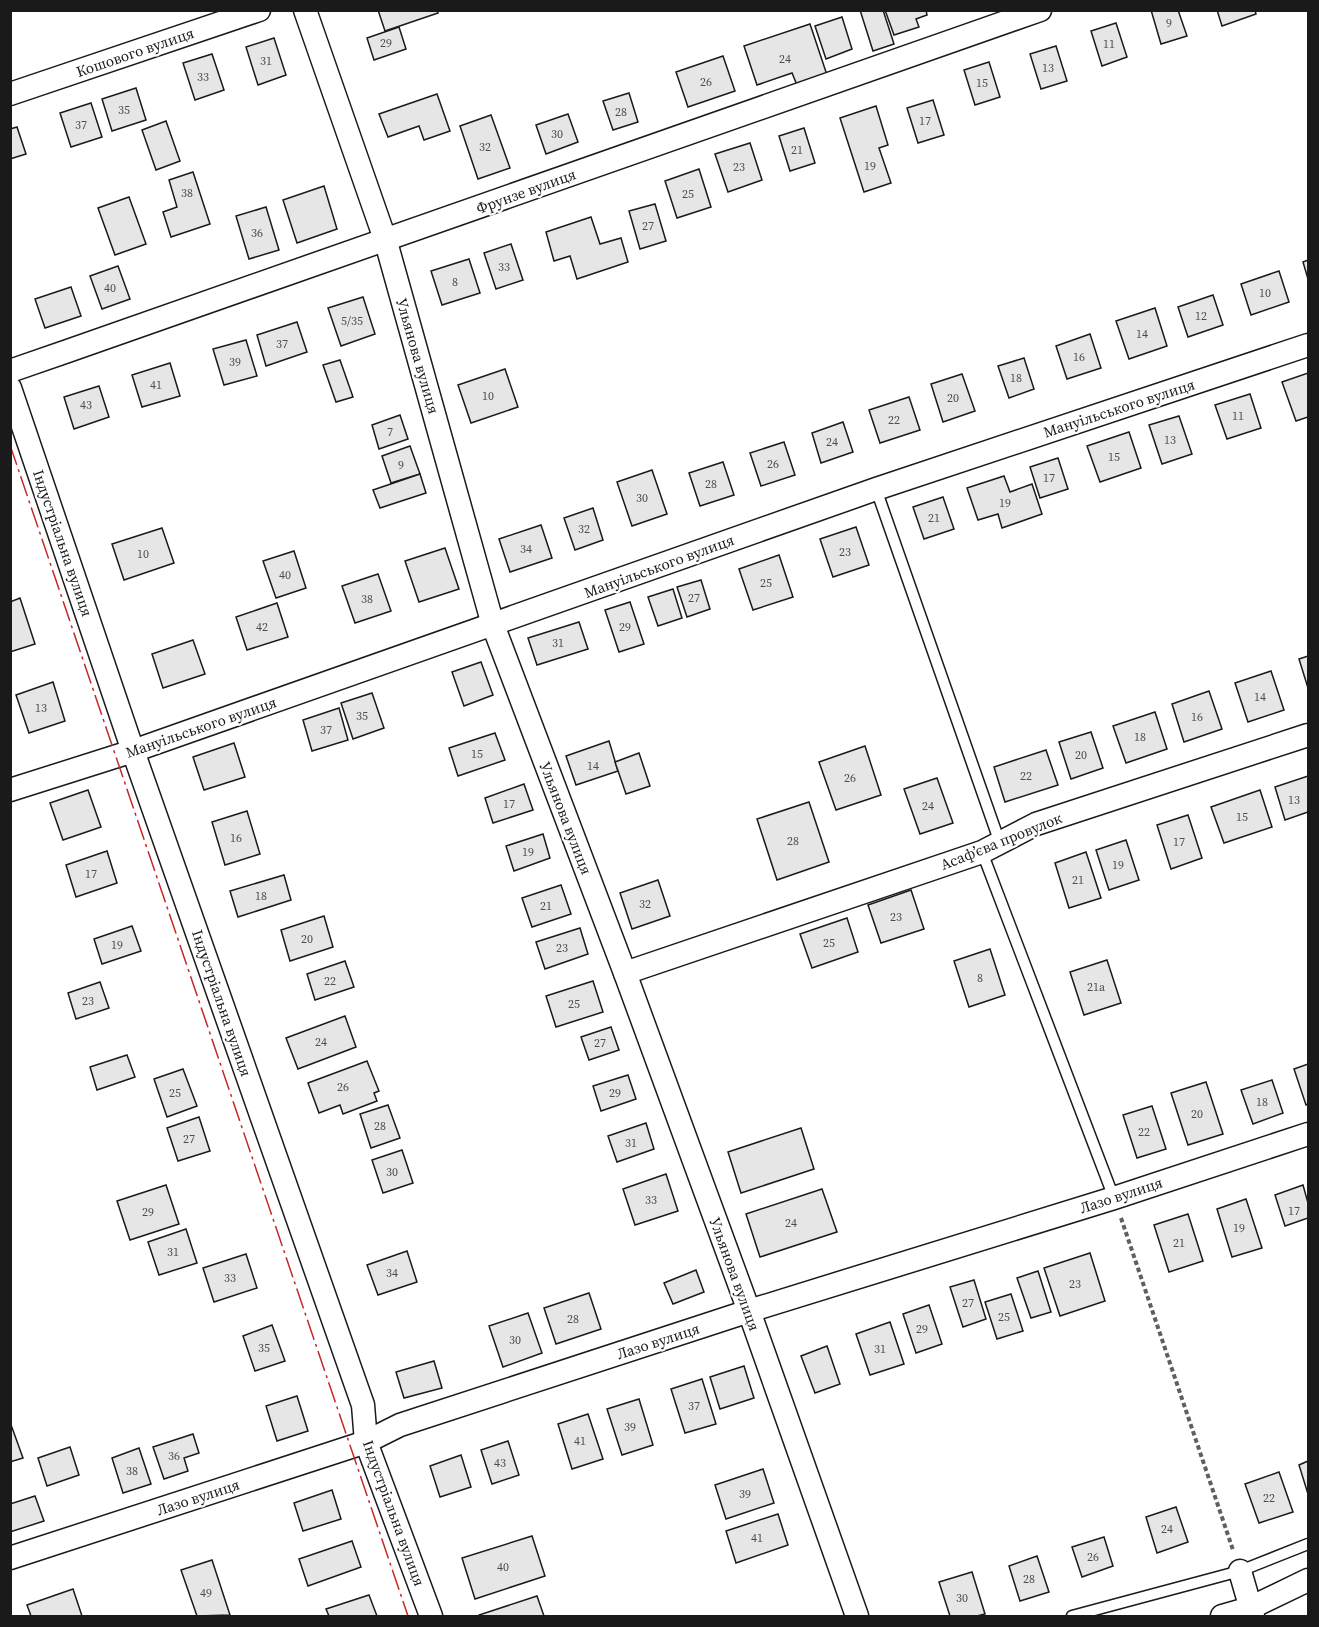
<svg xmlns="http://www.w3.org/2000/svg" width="1319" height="1627" font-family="'Source Serif 4',serif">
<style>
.building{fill:#e6e6e6;stroke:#1a1a1a;stroke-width:1.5}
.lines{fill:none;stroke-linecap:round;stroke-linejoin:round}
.service-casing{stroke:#1a1a1a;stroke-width:13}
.minor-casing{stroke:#1a1a1a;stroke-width:25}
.path{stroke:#5f5f5f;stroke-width:4;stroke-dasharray:4.5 3;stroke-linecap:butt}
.service{stroke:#fff;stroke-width:10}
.minor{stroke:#fff;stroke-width:22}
.power{stroke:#c62828;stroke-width:1.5;stroke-dasharray:21 4.5 3 4.5;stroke-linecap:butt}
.labels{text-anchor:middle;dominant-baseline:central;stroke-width:4.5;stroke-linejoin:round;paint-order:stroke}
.number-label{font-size:12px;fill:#4d4d4d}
.street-label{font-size:15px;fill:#1a1a1a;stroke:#fff}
</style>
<rect width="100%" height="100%" fill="#fff"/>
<g class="building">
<path d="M378 10H437L438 13 385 31Z"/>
<path d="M860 10H883L894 44 873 51Z"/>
<path d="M885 10H926L927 15 916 19 919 27 894 35Z"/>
<path d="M1151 10H1178L1187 36 1161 44Z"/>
<path d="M1217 10H1255L1256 14 1222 26Z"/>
<path d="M842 17 852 49 826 59 815 26Z"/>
<path d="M1116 23 1127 57 1102 66 1091 31Z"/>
<path d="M810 24 827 75 797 85 792 73 757 85 744 46Z"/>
<path d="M399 27 406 49 374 60 367 38Z"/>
<path d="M274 38 286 75 258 85 246 47Z"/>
<path d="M1056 46 1067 81 1041 89 1030 54Z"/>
<path d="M212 54 224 90 195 100 183 63Z"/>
<path d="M723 56 735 91 688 107 676 72Z"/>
<path d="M989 62 1000 97 975 105 964 70Z"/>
<path d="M136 88 146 120 112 131 102 99Z"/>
<path d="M629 93 638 122 613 130 603 101Z"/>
<path d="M437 94 450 131 424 140 419 126 388 137 379 114Z"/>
<path d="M933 100 944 135 918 143 907 108Z"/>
<path d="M91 103 102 137 71 147 60 113Z"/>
<path d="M876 106 888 145 879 148 891 183 864 192 840 118Z"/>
<path d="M568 114 578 142 546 154 536 125Z"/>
<path d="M491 115 510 168 478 179 460 126Z"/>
<path d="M166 121 180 161 156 170 142 130Z"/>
<path d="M17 127 26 154 10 159V129Z"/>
<path d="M804 128 815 163 790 171 779 136Z"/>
<path d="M750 143 762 180 728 192 715 154Z"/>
<path d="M699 169 711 207 677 218 665 181Z"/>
<path d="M193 172 210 224 171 237 163 212 177 207 169 180Z"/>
<path d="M324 186 337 229 297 243 283 200Z"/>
<path d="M129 197 146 244 115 255 98 208Z"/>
<path d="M655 204 666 241 640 249 629 211Z"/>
<path d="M266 207 279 250 249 259 236 216Z"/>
<path d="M591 217 600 244 621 238 628 262 577 279 570 256 554 261 546 232Z"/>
<path d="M511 244 523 280 496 289 484 253Z"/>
<path d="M469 259 480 293 442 305 431 271Z"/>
<path d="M1308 260V279L1303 262Z"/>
<path d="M118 266 130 299 102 309 90 276Z"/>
<path d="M1279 271 1289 302 1251 315 1241 284Z"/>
<path d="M71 287 81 316 45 328 35 299Z"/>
<path d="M1213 295 1223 325 1188 337 1178 307Z"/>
<path d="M363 297 375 334 341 346 328 308Z"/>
<path d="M1155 308 1167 346 1129 359 1116 321Z"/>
<path d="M297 322 307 352 266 366 257 335Z"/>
<path d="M1090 334 1101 368 1067 379 1056 346Z"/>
<path d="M246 340 257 376 224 385 213 349Z"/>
<path d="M1024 358 1034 389 1009 398 998 366Z"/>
<path d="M340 360 353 397 336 402 323 365Z"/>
<path d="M170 363 180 396 142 407 132 375Z"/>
<path d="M505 369 518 407 471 423 458 385Z"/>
<path d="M1308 373V417L1296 421 1282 382Z"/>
<path d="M962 374 975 411 943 422 931 384Z"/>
<path d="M99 386 109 417 74 429 64 397Z"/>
<path d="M1250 394 1261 428 1227 439 1215 405Z"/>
<path d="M909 397 920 430 880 443 869 410Z"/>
<path d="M400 415 408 439 379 449 372 425Z"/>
<path d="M1179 416 1192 454 1162 464 1149 425Z"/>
<path d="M843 422 853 452 821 463 812 433Z"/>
<path d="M1129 432 1141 468 1100 482 1087 446Z"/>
<path d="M784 442 795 475 761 486 750 453Z"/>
<path d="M410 446 420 474 391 483 382 456Z"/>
<path d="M1058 458 1068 489 1040 498 1030 467Z"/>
<path d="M723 462 734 495 700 506 689 473Z"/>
<path d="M652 470 667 514 632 526 617 482Z"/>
<path d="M420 474 426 493 380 508 373 490Z"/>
<path d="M1004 476 1010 492 1032 484 1042 514 1002 528 998 514 978 520 967 488Z"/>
<path d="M943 497 954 529 924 539 913 507Z"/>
<path d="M593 508 603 540 575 550 564 518Z"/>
<path d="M541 525 552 558 510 572 499 539Z"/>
<path d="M856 527 869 565 833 577 820 539Z"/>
<path d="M162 528 174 563 124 580 112 544Z"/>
<path d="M445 548 459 589 419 602 405 561Z"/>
<path d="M294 551 306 588 276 598 263 561Z"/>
<path d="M779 555 793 597 753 610 739 569Z"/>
<path d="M378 574 391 611 355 623 342 586Z"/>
<path d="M701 580 710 609 687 617 677 587Z"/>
<path d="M673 589 682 618 658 626 648 597Z"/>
<path d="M20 598 35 644 10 652V602Z"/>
<path d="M630 602 644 644 619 652 605 610Z"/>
<path d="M277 603 288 637 247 650 236 617Z"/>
<path d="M579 622 588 649 537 665 528 638Z"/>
<path d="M193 640 205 674 163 688 152 654Z"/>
<path d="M1308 656V688L1299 659Z"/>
<path d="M481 662 493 695 464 706 452 672Z"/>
<path d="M1271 671 1284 710 1248 722 1235 683Z"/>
<path d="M53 682 65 721 29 733 16 695Z"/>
<path d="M1209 691 1222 729 1184 742 1172 704Z"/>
<path d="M372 693 384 728 353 739 341 703Z"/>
<path d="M339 708 348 740 312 751 303 720Z"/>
<path d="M1155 712 1167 749 1126 763 1113 726Z"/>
<path d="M1091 732 1103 768 1071 779 1059 742Z"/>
<path d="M495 733 505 760 458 776 449 748Z"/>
<path d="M609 741 618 771 576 785 566 756Z"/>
<path d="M234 743 245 777 204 790 193 757Z"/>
<path d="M865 746 881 795 836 810 819 762Z"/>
<path d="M1046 750 1058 785 1005 802 994 767Z"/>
<path d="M639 753 650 786 626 794 615 762Z"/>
<path d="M1308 776V812L1285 820 1275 787Z"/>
<path d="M937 778 953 823 920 834 904 789Z"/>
<path d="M524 784 533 810 493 823 485 798Z"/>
<path d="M88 790 101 827 63 840 50 803Z"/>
<path d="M1260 790 1272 827 1224 843 1211 807Z"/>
<path d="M809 802 829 862 777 880 757 819Z"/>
<path d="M247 811 260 854 225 865 212 822Z"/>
<path d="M1188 815 1202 858 1171 869 1157 825Z"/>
<path d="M543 834 550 858 514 871 506 846Z"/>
<path d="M1126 840 1139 880 1109 890 1096 850Z"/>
<path d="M107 851 117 883 76 897 66 865Z"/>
<path d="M1086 852 1101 898 1069 908 1055 863Z"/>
<path d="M284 875 291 900 238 917 230 891Z"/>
<path d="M658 880 670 916 632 929 620 893Z"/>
<path d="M561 885 571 914 532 927 522 898Z"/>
<path d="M911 890 924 929 881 943 868 905Z"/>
<path d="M324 916 333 947 290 961 281 930Z"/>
<path d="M847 918 858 952 812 968 800 934Z"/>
<path d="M132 926 141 951 102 964 94 939Z"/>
<path d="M580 928 588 954 545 969 536 942Z"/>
<path d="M990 949 1005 995 969 1007 954 961Z"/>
<path d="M1107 960 1121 1003 1084 1015 1070 972Z"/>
<path d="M345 961 354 987 315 1000 307 974Z"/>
<path d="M593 981 603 1012 556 1027 546 996Z"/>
<path d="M100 982 109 1008 76 1019 68 993Z"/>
<path d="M345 1016 356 1047 298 1069 286 1038Z"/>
<path d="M611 1027 619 1050 589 1060 581 1037Z"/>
<path d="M127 1055 135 1077 97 1090 90 1067Z"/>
<path d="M367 1061 379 1091 374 1093 377 1101 343 1114 340 1105 319 1113 308 1083Z"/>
<path d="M1308 1064V1104L1306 1105 1294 1069Z"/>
<path d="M183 1069 197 1106 167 1117 154 1079Z"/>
<path d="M628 1075 636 1099 601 1111 593 1086Z"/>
<path d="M1272 1080 1283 1113 1253 1124 1241 1090Z"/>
<path d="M1206 1082 1223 1134 1188 1145 1171 1093Z"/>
<path d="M388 1105 400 1138 371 1148 360 1114Z"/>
<path d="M1152 1106 1166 1149 1137 1158 1123 1115Z"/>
<path d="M199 1117 210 1151 178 1161 167 1128Z"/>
<path d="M646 1123 654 1149 617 1162 608 1136Z"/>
<path d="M801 1128 814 1169 741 1193 728 1152Z"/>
<path d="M402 1150 413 1183 383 1193 372 1160Z"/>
<path d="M666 1174 678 1211 635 1225 623 1189Z"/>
<path d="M166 1185 179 1224 130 1240 117 1201Z"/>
<path d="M1303 1185 1308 1203V1218L1285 1226 1275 1195Z"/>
<path d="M822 1189 837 1232 760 1257 746 1214Z"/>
<path d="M1246 1199 1262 1248 1232 1257 1217 1209Z"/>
<path d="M1188 1214 1203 1261 1169 1272 1154 1225Z"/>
<path d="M186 1229 197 1263 159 1275 148 1242Z"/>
<path d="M407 1251 417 1282 378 1295 367 1265Z"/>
<path d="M1090 1253 1105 1301 1060 1316 1044 1268Z"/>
<path d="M246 1254 257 1288 214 1302 203 1268Z"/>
<path d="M696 1270 704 1292 673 1304 664 1283Z"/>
<path d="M1038 1271 1051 1312 1031 1318 1017 1278Z"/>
<path d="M974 1280 986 1319 963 1327 950 1287Z"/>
<path d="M589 1293 601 1329 556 1344 544 1308Z"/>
<path d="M1011 1294 1023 1331 997 1339 985 1302Z"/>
<path d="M929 1305 942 1344 916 1353 903 1314Z"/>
<path d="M528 1313 542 1353 503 1367 489 1326Z"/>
<path d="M890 1322 904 1364 870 1375 856 1334Z"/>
<path d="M272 1325 285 1361 255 1371 243 1336Z"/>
<path d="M827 1346 840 1384 815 1393 801 1356Z"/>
<path d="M434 1361 442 1388 404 1398 396 1372Z"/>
<path d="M744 1366 754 1398 720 1409 710 1377Z"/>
<path d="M702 1379 716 1424 685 1433 671 1389Z"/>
<path d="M297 1396 308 1431 277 1441 266 1406Z"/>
<path d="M639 1399 653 1445 622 1455 607 1409Z"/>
<path d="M588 1414 603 1459 572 1469 558 1424Z"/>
<path d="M10 1422 23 1458 10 1462Z"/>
<path d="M193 1434 199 1453 184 1458 188 1471 164 1479 153 1447Z"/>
<path d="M508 1441 519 1475 492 1484 481 1450Z"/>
<path d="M70 1447 79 1475 47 1486 38 1458Z"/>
<path d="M139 1448 151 1484 123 1493 112 1458Z"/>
<path d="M461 1455 471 1487 440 1497 430 1466Z"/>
<path d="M1308 1461V1494L1299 1465Z"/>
<path d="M763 1469 774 1503 726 1519 715 1485Z"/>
<path d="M1279 1472 1293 1512 1259 1523 1245 1484Z"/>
<path d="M332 1490 341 1519 303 1531 294 1503Z"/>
<path d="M35 1496 44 1521 10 1532V1504Z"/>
<path d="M1176 1507 1188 1542 1157 1553 1146 1517Z"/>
<path d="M778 1514 788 1545 736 1563 726 1531Z"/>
<path d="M532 1536 545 1576 475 1599 462 1558Z"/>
<path d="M1104 1537 1113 1566 1082 1577 1072 1547Z"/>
<path d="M352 1541 361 1567 308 1586 299 1559Z"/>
<path d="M1037 1556 1049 1592 1020 1601 1009 1566Z"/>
<path d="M212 1560 230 1615 197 1616 181 1570Z"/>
<path d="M972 1572 985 1614 977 1616H950L939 1582Z"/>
<path d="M73 1589 82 1616H31L27 1605Z"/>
<path d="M369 1595 377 1616H329L326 1609Z"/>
<path d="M537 1596 544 1616H479V1615Z"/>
</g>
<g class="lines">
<defs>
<g id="service">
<path d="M876 489 1000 843"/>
<path d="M982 852 1114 1198"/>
<path d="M1072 1616 1240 1571 1308 1544"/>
</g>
<g id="minor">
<path d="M305 10 386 242 493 625 625 973 749 1311 857 1616"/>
<path d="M10 94 259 10"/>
<path d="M10 371C354 252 697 130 1040 10"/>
<path d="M10 388 133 751 363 1405 366 1442 431 1616"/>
<path d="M10 790 133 751 876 489 1308 345"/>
<path d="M625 973 982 852 1036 824 1308 735"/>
<path d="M10 1558 366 1442 400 1425 749 1311 1114 1198 1308 1134"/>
<path d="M1240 1571 1253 1616"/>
<path d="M1222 1616 1250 1608 1308 1580"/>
</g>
</defs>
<use href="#service" class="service-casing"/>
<use href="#minor" class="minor-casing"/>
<path class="path" d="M1121 1218 1233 1550"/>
<use href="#service" class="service"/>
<use href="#minor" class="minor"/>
<path class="power" d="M10 445 408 1616"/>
</g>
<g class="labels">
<g class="number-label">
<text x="1169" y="23">9</text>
<text x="386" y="43">29</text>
<text x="1109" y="44">11</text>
<text x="785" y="59">24</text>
<text x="266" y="61">31</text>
<text x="1048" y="68">13</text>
<text x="203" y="77">33</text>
<text x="706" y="82">26</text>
<text x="982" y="83">15</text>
<text x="124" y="110">35</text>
<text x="621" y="112">28</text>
<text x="925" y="121">17</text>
<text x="81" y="125">37</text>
<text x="557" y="134">30</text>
<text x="485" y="147">32</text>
<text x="797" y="150">21</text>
<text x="870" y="166">19</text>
<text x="739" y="167">23</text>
<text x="187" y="193">38</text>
<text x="688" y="194">25</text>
<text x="648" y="226">27</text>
<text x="257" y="233">36</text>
<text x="504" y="267">33</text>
<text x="455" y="282">8</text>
<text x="110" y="288">40</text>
<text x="1265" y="293">10</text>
<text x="1201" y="316">12</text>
<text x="352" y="321">5/35</text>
<text x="1142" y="334">14</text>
<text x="282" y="344">37</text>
<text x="1079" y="357">16</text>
<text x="235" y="362">39</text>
<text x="1016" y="378">18</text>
<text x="156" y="385">41</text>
<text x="488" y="396">10</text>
<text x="953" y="398">20</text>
<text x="86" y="405">43</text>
<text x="1238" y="416">11</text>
<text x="894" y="420">22</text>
<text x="390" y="432">7</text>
<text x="1170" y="440">13</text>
<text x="832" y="442">24</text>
<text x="1114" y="457">15</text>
<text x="773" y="464">26</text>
<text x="401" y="465">9</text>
<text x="1049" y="478">17</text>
<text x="711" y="484">28</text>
<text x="642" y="498">30</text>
<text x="1005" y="503">19</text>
<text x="934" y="518">21</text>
<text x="584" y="529">32</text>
<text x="526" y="549">34</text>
<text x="845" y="552">23</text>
<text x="143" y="554">10</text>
<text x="285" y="575">40</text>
<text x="766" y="583">25</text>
<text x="694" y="598">27</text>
<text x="367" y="599">38</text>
<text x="262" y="627">42</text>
<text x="625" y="627">29</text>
<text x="558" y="643">31</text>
<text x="1260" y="697">14</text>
<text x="41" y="708">13</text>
<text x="362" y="716">35</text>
<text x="1197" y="717">16</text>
<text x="326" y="730">37</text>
<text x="1140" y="737">18</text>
<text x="477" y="754">15</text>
<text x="1081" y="755">20</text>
<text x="593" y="766">14</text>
<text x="1026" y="776">22</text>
<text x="850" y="778">26</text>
<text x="1294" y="800">13</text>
<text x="509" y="804">17</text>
<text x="928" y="806">24</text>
<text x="1242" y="817">15</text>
<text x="236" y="838">16</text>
<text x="793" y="841">28</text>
<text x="1179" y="842">17</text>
<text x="528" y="852">19</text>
<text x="1118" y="865">19</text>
<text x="91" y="874">17</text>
<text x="1078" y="880">21</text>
<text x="261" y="896">18</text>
<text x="645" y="904">32</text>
<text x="546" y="906">21</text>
<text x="896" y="917">23</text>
<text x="307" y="939">20</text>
<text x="829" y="943">25</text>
<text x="117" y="945">19</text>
<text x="562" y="948">23</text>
<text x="980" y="978">8</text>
<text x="330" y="981">22</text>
<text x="1096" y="987">21а</text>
<text x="88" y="1001">23</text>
<text x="574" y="1004">25</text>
<text x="321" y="1042">24</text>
<text x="600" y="1043">27</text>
<text x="343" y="1087">26</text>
<text x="175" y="1093">25</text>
<text x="615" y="1093">29</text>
<text x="1262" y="1102">18</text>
<text x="1197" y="1114">20</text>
<text x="380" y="1126">28</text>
<text x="1144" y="1132">22</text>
<text x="189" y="1139">27</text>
<text x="631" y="1143">31</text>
<text x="392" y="1172">30</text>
<text x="651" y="1200">33</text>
<text x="1294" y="1211">17</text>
<text x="148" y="1212">29</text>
<text x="791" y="1223">24</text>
<text x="1239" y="1228">19</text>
<text x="1179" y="1243">21</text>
<text x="173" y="1252">31</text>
<text x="392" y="1273">34</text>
<text x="230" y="1278">33</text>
<text x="1075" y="1284">23</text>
<text x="968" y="1303">27</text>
<text x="1004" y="1317">25</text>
<text x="573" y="1319">28</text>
<text x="922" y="1329">29</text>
<text x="515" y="1340">30</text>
<text x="264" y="1348">35</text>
<text x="880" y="1349">31</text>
<text x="694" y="1406">37</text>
<text x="630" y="1427">39</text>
<text x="580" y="1441">41</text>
<text x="174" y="1456">36</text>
<text x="500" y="1463">43</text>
<text x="132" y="1471">38</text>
<text x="745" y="1494">39</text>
<text x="1269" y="1498">22</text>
<text x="1167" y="1529">24</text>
<text x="757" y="1538">41</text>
<text x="1093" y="1557">26</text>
<text x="503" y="1567">40</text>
<text x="1029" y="1579">28</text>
<text x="206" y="1593">49</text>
<text x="962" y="1598">30</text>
</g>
<g class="street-label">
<text transform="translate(135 52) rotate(-19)">Кошового вулиця</text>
<text transform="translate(526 191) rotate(-20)">Фрунзе вулиця</text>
<text transform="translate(418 356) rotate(74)">Ульянова вулиця</text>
<text transform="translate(1119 408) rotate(-18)">Мануільського вулиця</text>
<text transform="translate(63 543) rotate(71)">Індустріальна вулиця</text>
<text transform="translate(659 566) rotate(-20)">Мануільського вулиця</text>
<text transform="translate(201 727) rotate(-19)">Мануільського вулиця</text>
<text transform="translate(566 818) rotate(69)">Ульянова вулиця</text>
<text transform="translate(1001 841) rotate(-22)">Асаф’єва провулок</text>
<text transform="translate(222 1003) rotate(71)">Індустріальна вулиця</text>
<text transform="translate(1121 1195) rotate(-18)">Лазо вулиця</text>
<text transform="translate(735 1274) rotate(70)">Ульянова вулиця</text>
<text transform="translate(658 1341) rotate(-18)">Лазо вулиця</text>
<text transform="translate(198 1497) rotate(-18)">Лазо вулиця</text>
<text transform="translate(394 1513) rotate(70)">Індустріальна вулиця</text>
</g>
</g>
<rect width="1319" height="1627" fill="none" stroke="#1a1a1a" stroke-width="24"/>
</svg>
